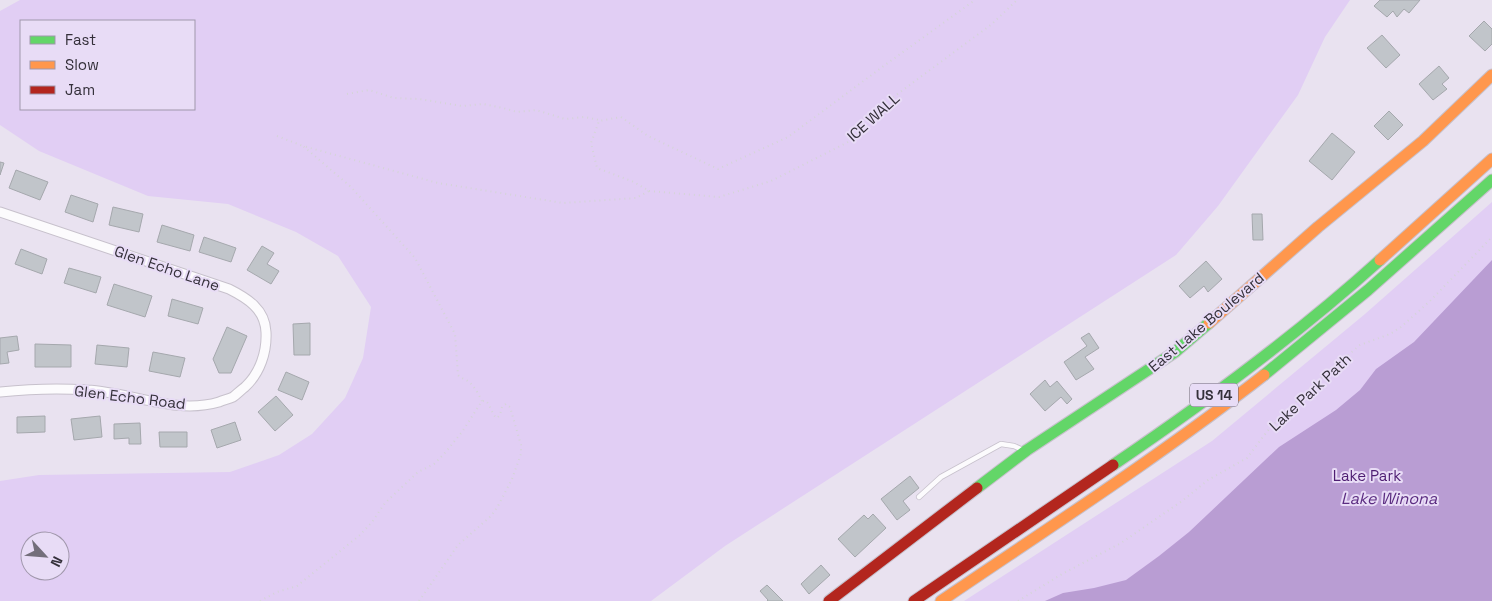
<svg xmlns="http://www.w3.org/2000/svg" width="1492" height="601" font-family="'Space Grotesk',sans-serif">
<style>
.green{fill:#e1cef4;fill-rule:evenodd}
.water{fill:#b99dd3}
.building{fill:#c1c5ca;stroke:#a5a8ad}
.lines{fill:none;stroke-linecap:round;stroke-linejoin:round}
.lane-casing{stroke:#c7c1cc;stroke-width:6}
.street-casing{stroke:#c7c1cc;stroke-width:11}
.fast-casing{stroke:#c7c1cc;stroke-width:13}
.slow-casing{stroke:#c7c1cc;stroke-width:13}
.jam-casing{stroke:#c7c1cc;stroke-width:13}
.path{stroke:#d5d4d8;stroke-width:2;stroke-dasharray:1 4;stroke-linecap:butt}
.lane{stroke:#fcfbfd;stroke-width:4.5}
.street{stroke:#fcfbfd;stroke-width:9}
.fast{stroke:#63d668;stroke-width:11}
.slow{stroke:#ff974d;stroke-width:11}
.jam{stroke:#b3261e;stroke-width:11}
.labels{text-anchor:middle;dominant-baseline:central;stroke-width:4;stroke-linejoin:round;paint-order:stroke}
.shield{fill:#e8dcf6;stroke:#6a6472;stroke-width:1}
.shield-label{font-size:14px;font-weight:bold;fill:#34303a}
.street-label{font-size:15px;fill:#34303a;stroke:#e8dcf6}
.park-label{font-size:15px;fill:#4e1d72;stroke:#e8dcf6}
.water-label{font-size:16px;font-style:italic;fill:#5b2c81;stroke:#e8dcf6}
</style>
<rect width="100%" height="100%" fill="#e9e2f0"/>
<g class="green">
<path d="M20 0H1350L1325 37 1298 95 1218 206 1176 255 725 546 651 601H0V481L39 475 230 472 279 455 312 434 345 398 363 358 371 307 338 256 296 232 228 204 148 196 39 151 0 125V11ZM21 21H194V109H21ZM30 541H60V571H30Z"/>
<path d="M1492 202V601H964L1212 441 1365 314Z"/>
</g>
<path class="water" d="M1492 260V601H1045L1063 593 1094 588 1126 580 1159 556 1189 532 1279 447 1336 410 1360 390 1376 369 1414 342Z"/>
<g class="building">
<path d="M1380 0H1420L1409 13 1404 9 1397 17 1393 11 1387 17 1374 6Z"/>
<path d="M1484 21 1492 29V44L1485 51 1469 36Z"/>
<path d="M1382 35 1400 55 1386 68 1367 48Z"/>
<path d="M1439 66 1449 78 1442 84 1447 89 1433 100 1419 84Z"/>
<path d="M1389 111 1403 125 1388 140 1374 126Z"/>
<path d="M1332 133 1355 152 1332 180 1309 161Z"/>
<path d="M0 162 4 163 0 175Z"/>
<path d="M16 170 48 182 40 200 9 188Z"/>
<path d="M71 195 98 204 93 222 65 212Z"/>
<path d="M113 207 143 214 139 232 109 225Z"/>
<path d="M1252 214H1262L1263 240H1253Z"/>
<path d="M162 225 194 235 190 251 157 242Z"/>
<path d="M204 237 236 248 231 262 199 252Z"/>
<path d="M262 246 274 253 267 264 279 271 271 284 247 270Z"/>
<path d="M21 249 47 259 42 274 15 264Z"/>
<path d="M1206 261 1222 279 1208 292 1204 286 1190 298 1179 286Z"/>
<path d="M69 268 101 277 96 293 64 283Z"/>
<path d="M114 284 152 296 145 317 107 305Z"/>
<path d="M172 299 203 308 198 324 168 316Z"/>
<path d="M310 323V355H294L293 324Z"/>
<path d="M227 327 247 336 231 373H219L213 359Z"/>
<path d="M1089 333 1099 348 1085 357 1094 369 1076 380 1064 362 1087 346 1081 338Z"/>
<path d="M17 336 19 350 7 352 9 363 0 364V338Z"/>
<path d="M35 344 71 345V367H35Z"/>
<path d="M97 345 129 348 127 367 95 364Z"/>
<path d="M153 352 185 358 180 377 149 371Z"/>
<path d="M286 372 309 382 302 400 278 390Z"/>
<path d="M1045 380 1050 387 1057 381 1072 399 1067 404 1061 397 1045 411 1030 394Z"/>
<path d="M276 396 293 415 275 431 258 412Z"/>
<path d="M45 416V432L17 433V417Z"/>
<path d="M100 416 102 437 74 440 71 419Z"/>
<path d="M235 422 241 440 217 448 211 430Z"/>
<path d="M140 423 141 444H129V438L114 439V424Z"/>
<path d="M159 432H187V447H160Z"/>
<path d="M910 476 919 488 903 501 910 510 897 520 881 499Z"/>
<path d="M873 514 886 528 855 557 838 539 864 515 868 519Z"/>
<path d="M821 565 830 575 809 594 801 584Z"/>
<path d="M767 585 783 601H767L768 600 760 591Z"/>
</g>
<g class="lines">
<defs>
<path id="lane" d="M919 497 941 477 1001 444 1014 446 1023 450"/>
<path id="street" d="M0 212 229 289C247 298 265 309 266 332 267 352 260 373 245 387 241 390 237 394 233 397 229 399 223 400 219 402 175 415 131 392 87 390 59 388 29 389 0 392"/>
<g id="fast">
<path d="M1264 375 1368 290 1492 180"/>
<path d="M1113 465C1206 402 1297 335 1380 260"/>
<path d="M977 488 1027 450 1175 352 1209 323"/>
</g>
<g id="slow">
<path d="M1380 260 1492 159"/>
<path d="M1209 323 1318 227 1423 141 1492 75"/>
<path d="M941 601C1050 527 1160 456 1264 375"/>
</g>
<g id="jam">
<path d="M829 601 977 488"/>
<path d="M914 601 1113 465"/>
</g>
</defs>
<use href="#lane" class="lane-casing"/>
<use href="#street" class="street-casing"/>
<use href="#fast" class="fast-casing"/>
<use href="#slow" class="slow-casing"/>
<use href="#jam" class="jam-casing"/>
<g class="path">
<path d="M347 94 369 90 394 98 419 99 462 106 483 104 503 108 517 112 536 110 565 119 584 117 600 120"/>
<path d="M277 136 303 146"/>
<path d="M649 191 719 197 771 181 854 139 884 104 992 24 1017 0"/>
<path d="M482 401C479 395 475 387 469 382 466 379 462 379 458 375L455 334 415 258 351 187 303 146 438 183 563 203 636 198 649 191 634 182 597 168 591 143 599 121 621 117 648 136 718 169 788 137 885 65 975 0"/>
<path d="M260 601 277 592 297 586 360 535 372 522 385 503 418 472 434 464 444 454 462 432 482 401"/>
<path d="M419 601 458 545 491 516 498 506 512 479 521 454V445L510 407 506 404 502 407 500 415 497 418C492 415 491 406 486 401H482"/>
<path d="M1018 601 1062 574 1121 543 1182 501 1208 480 1247 458 1269 429 1313 385 1360 345 1390 334 1401 327 1430 301 1492 237"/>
</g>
<use href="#lane" class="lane"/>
<use href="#street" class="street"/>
<use href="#fast" class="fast"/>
<use href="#slow" class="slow"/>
<use href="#jam" class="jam"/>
</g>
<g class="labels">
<rect class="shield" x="1190" y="383.5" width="48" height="23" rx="4"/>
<g class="shield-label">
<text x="1214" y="395">US 14</text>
</g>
<g class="street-label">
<text transform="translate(873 117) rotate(-42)">ICE WALL</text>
<text transform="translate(167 268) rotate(19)">Glen Echo Lane</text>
<text transform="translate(1206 322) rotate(-40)">East Lake Boulevard</text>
<text transform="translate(1310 392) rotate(-43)">Lake Park Path</text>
<text transform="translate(130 397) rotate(7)">Glen Echo Road</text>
</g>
<g class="park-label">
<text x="1367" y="475">Lake Park</text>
</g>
<g class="water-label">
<text x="1389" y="498">Lake Winona</text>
</g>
</g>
<rect x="20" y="20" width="175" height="90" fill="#e8dcf6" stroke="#a097ab"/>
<rect x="30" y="36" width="25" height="8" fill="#63d668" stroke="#a097ab"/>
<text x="65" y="45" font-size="15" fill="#34303a">Fast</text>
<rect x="30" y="61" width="25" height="8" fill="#ff974d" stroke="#a097ab"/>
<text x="65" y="70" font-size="15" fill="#34303a">Slow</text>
<rect x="30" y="86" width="25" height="8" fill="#b3261e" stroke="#a097ab"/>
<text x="65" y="95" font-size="15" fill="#34303a">Jam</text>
<g transform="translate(45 556) rotate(116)"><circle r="24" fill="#e8dcf6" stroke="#a097ab"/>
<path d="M0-4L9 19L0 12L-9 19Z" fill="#736e7a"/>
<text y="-8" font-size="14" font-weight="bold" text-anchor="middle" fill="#34303a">N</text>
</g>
</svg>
